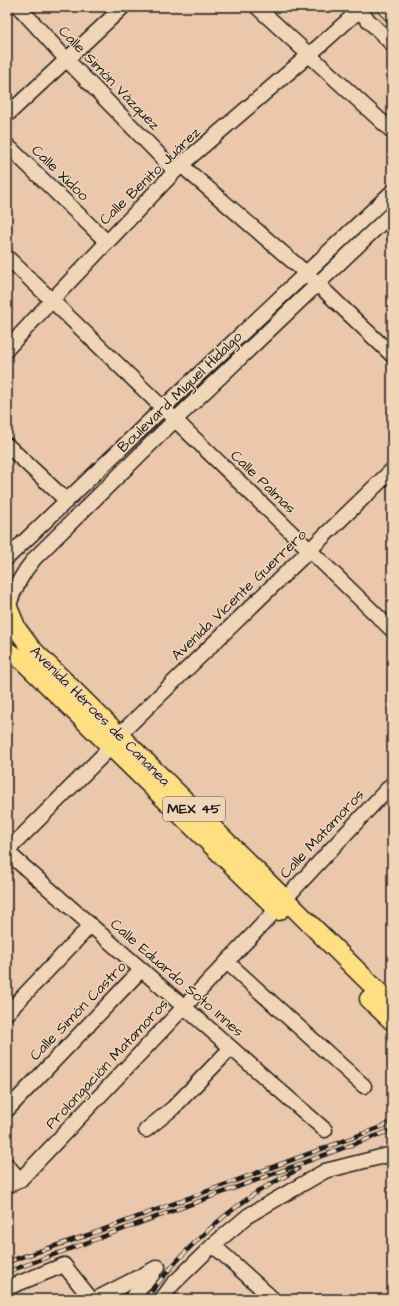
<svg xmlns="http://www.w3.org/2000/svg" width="399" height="1306" font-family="'Architects Daughter',sans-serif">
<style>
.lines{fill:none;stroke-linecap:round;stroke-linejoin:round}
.minor-casing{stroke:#1c1c1c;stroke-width:17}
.major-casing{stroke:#1c1c1c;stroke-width:21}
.minor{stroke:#f0d6b7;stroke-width:14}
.major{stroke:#ffdf80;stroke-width:18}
.rail-casing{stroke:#1c1c1c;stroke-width:4.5}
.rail{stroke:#f0d6b7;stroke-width:3;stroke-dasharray:9;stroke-linecap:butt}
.labels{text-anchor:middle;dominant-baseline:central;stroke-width:3;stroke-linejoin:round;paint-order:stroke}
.shield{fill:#f0d6b7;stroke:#5c544a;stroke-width:1}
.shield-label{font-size:14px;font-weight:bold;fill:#1c1c1c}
.street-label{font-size:15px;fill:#1c1c1c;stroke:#f0d6b7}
</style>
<rect width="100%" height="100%" fill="#ebc8ac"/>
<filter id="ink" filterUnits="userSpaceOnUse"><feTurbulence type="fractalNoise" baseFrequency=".025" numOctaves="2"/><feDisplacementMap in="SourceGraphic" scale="8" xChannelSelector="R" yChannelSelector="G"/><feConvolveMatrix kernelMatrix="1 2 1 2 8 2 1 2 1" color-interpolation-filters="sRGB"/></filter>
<g filter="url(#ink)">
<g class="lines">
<defs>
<g id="minor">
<path d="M19 7 67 60 175 171"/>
<path d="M257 7 392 131"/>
<path d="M355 7 392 44"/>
<path d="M384 7 392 15"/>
<path d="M7 115 123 7"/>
<path d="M7 145 107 242"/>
<path d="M181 165 306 273 392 355"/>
<path d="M7 257 392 630"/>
<path d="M7 349 52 300 181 165 309 55 363 7"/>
<path d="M7 445 67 501"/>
<path d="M7 558 163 408 392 192"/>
<path d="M8 608C14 588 22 573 35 558L175 420 392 213"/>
<path d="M7 851 111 747 119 735 392 470"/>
<path d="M7 852 325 1130"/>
<path d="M227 962 364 1086"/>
<path d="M7 1013 91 925"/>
<path d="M7 1110 141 970"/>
<path d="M146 1130 173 1108 231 1048"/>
<path d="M7 1165 20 1180"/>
<path d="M7 1186 20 1180 277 909 285 899 392 784"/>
<path d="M213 1245 273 1299"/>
<path d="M7 1288 64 1265 91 1299"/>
<path d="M96 1299 158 1267"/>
<path d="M131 1299 153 1274"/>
<path d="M162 1299 172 1285 213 1245 249 1215 325 1171 392 1154"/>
</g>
<g id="major">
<path d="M7 605 17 629 31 648 392 1005"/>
<path d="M7 651 23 661 279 911"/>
<path d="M369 999 392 1021"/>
</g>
</defs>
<use href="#minor" class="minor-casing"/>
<use href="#major" class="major-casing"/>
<use href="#minor" class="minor"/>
<use href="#major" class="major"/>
<defs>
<g id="rail">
<path d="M7 1262 91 1234 392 1123"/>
<path d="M7 1272 392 1130"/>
<path d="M146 1299C175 1259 212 1223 253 1195 267 1185 283 1178 298 1169"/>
</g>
</defs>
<use href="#rail" class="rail-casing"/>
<use href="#rail" class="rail"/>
</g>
</g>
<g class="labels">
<rect class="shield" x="163" y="797" width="62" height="24" rx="3"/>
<g class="shield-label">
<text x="194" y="809">MEX 45</text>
</g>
<g class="street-label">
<text transform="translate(109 78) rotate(46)">Calle Simón Vázquez</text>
<text transform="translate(60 173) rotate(44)">Calle Xidoo</text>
<text transform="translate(150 176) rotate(-44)">Calle Benito Juárez</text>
<text transform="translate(180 392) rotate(-44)">Boulevard Miguel Hidalgo</text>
<text transform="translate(263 482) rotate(44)">Calle Palmas</text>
<text transform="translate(239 595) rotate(-44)">Avenida Vicente Guerrero</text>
<text transform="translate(100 716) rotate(45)">Avenida Héroes de Cananea</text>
<text transform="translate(322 834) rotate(-47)">Calle Matamoros</text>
<text transform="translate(177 978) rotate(41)">Calle Eduardo Soto Innes</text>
<text transform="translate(78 1011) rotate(-46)">Calle Simón Castro</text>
<text transform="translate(107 1064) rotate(-47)">Prolongación Matamoros</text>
</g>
</g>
<rect width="399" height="1306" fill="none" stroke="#f0d6b7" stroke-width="24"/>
<rect x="12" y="12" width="375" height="1282" fill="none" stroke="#1c1c1c" stroke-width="1.5" filter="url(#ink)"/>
</svg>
